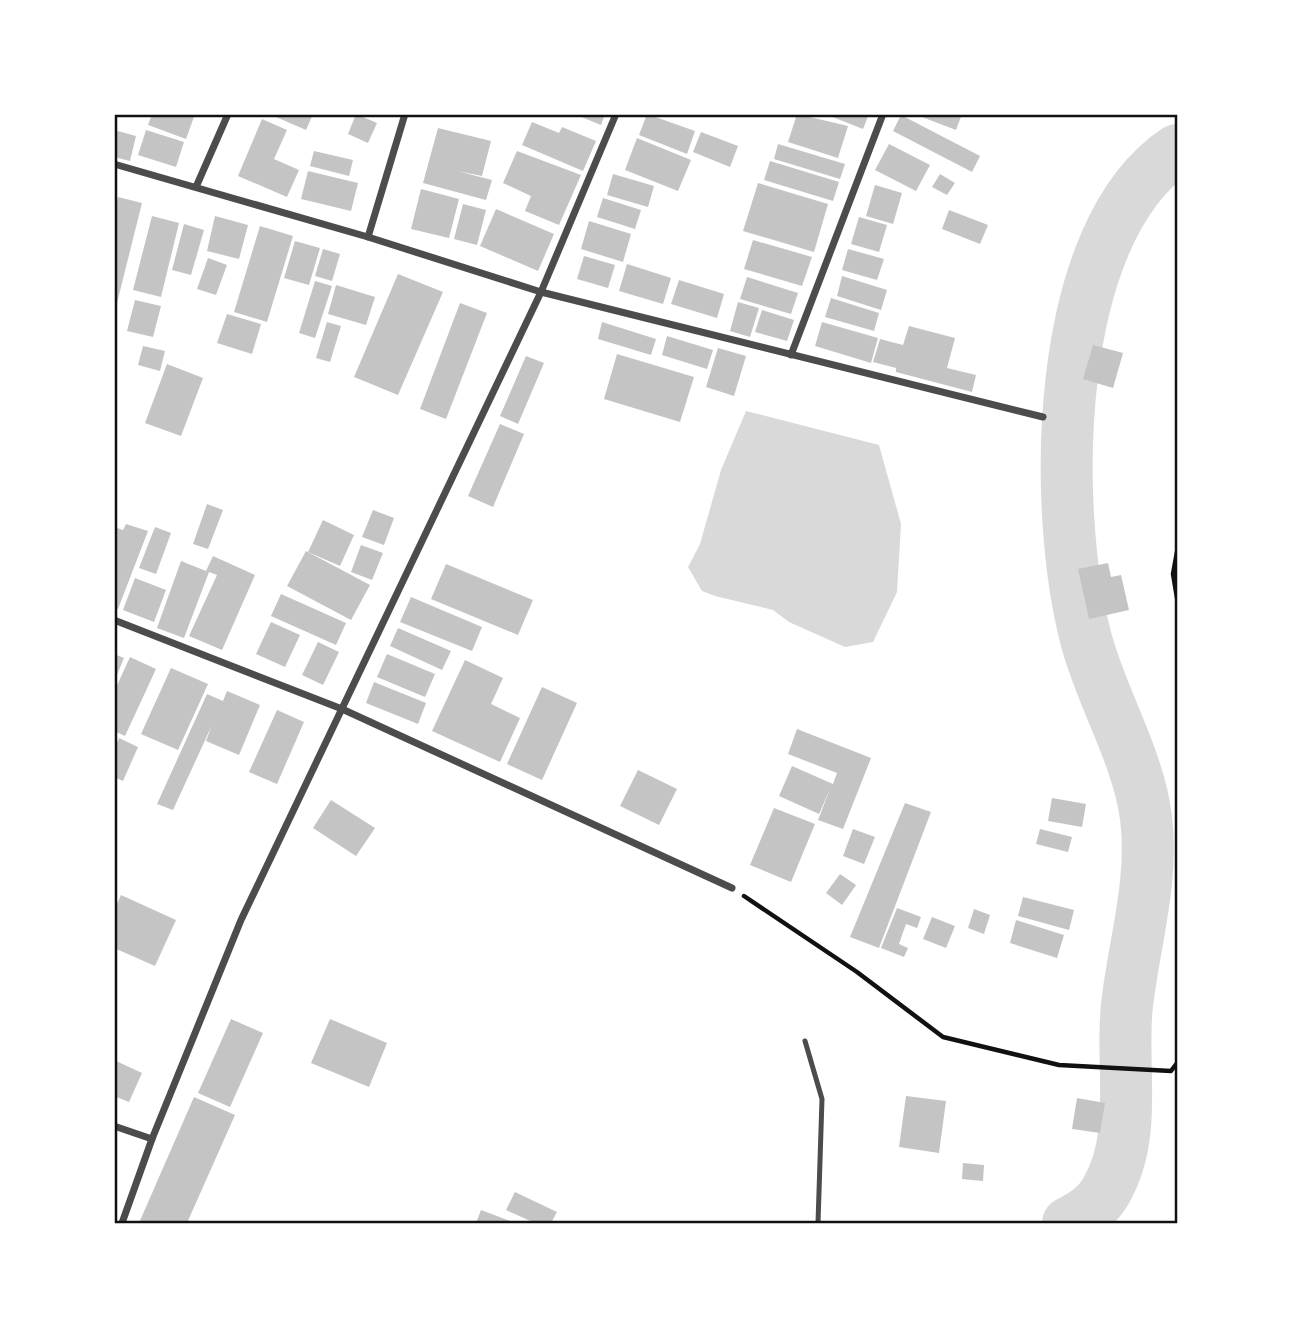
<svg xmlns="http://www.w3.org/2000/svg" width="1291" height="1337" font-family="Manrope,sans-serif">
<style>
.water{fill:#d9d9d9}
.lines{fill:none;stroke-linecap:round;stroke-linejoin:round}
.river{stroke:#d9d9d9;stroke-width:52}
.building{fill:#c4c4c4}
.path{stroke:#111;stroke-width:4.5}
.service{stroke:#4c4c4c;stroke-width:5}
.minor{stroke:#4c4c4c;stroke-width:7}
.neatline{fill:none;stroke:#111;stroke-width:2.5}
</style>
<rect width="100%" height="100%" fill="#fff"/>
<path class="water" d="M746 411 879 445 901 524 897 592 873 642 845 647 789 622 773 610 715 596 702 591 688 567 700 544 721 470Z"/>
<g class="lines">
<path class="river" d="M1068 1223C1083 1215 1097 1207 1106 1191 1139 1134 1120 1066 1127 1005 1134 944 1154 880 1146 818 1139 758 1101 697 1086 639 1052 509 1052 233 1177 150"/>
</g>
<g class="building">
<path d="M152 114H195L186 139 148 125Z"/>
<path d="M269 114H313L306 130Z"/>
<path d="M356 114 377 123 368 143 348 134Z"/>
<path d="M574 114H605L601 125Z"/>
<path d="M647 114 695 131 687 154 639 135Z"/>
<path d="M797 114 848 126 838 158 788 142Z"/>
<path d="M825 114H869L863 129Z"/>
<path d="M914 114H962L956 130Z"/>
<path d="M901 115 980 156 972 172 893 131Z"/>
<path d="M262 119 287 130 274 159 299 170 287 197 238 176Z"/>
<path d="M532 122 559 133 562 127 596 141 583 171 522 145Z"/>
<path d="M438 128 491 141 482 176 457 171 492 180 486 200 423 183Z"/>
<path d="M114 130 136 136 130 161 114 157Z"/>
<path d="M146 130 184 142 176 167 138 155Z"/>
<path d="M701 132 738 146 730 167 693 152Z"/>
<path d="M637 138 691 160 678 191 625 170Z"/>
<path d="M778 144 845 164 840 179 774 159Z"/>
<path d="M889 144 930 165 916 191 875 170Z"/>
<path d="M314 151 353 160 349 176 310 166Z"/>
<path d="M517 151 581 175 559 225 525 211 531 196 503 183Z"/>
<path d="M770 161 839 182 833 201 764 180Z"/>
<path d="M308 171 358 183 351 211 301 199Z"/>
<path d="M613 174 654 186 648 207 607 195Z"/>
<path d="M940 174 955 183 947 195 932 187Z"/>
<path d="M758 183 828 204 814 252 743 231Z"/>
<path d="M875 185 902 193 893 224 866 216Z"/>
<path d="M421 189 459 199 449 238 411 229Z"/>
<path d="M118 197 142 203 115 311 114 214Z"/>
<path d="M603 198 641 210 635 229 597 217Z"/>
<path d="M463 204 486 210 477 245 454 239Z"/>
<path d="M496 209 554 234 538 271 480 246Z"/>
<path d="M949 210 988 225 980 244 942 229Z"/>
<path d="M152 216 179 223 161 297 133 290Z"/>
<path d="M215 216 248 225 239 259 207 251Z"/>
<path d="M859 217 887 225 879 252 851 244Z"/>
<path d="M589 221 631 234 623 262 581 249Z"/>
<path d="M184 224 204 230 191 275 172 270Z"/>
<path d="M260 226 293 236 267 322 234 312Z"/>
<path d="M753 240 812 257 802 286 744 269Z"/>
<path d="M295 241 320 248 309 285 284 278Z"/>
<path d="M323 249 340 254 332 281 315 276Z"/>
<path d="M848 249 884 259 877 280 842 270Z"/>
<path d="M584 256 615 265 608 288 577 279Z"/>
<path d="M208 258 227 265 216 295 197 289Z"/>
<path d="M627 264 671 278 663 304 619 291Z"/>
<path d="M398 274 443 292 398 395 354 377Z"/>
<path d="M842 276 887 290 881 310 837 296Z"/>
<path d="M747 277 798 293 791 314 740 299Z"/>
<path d="M679 280 724 294 717 318 671 304Z"/>
<path d="M315 281 332 286 315 338 299 333Z"/>
<path d="M336 285 375 297 366 325 328 314Z"/>
<path d="M831 298 879 313 874 331 825 317Z"/>
<path d="M135 300 161 306 153 337 127 331Z"/>
<path d="M738 302 759 308 750 337 730 331Z"/>
<path d="M460 303 487 313 446 419 420 409Z"/>
<path d="M762 310 794 320 787 341 755 332Z"/>
<path d="M227 314 261 324 252 354 217 343Z"/>
<path d="M327 322 341 326 330 362 316 358Z"/>
<path d="M602 322 656 339 651 355 598 339Z"/>
<path d="M822 322 878 338 871 363 815 346Z"/>
<path d="M909 326 955 338 947 368 976 375 972 392 896 372V368L873 362 880 339 903 345Z"/>
<path d="M667 336 713 350 707 369 662 355Z"/>
<path d="M1093 345 1123 353 1113 388 1083 379Z"/>
<path d="M143 346 165 351 160 371 138 365Z"/>
<path d="M718 348 746 356 734 396 706 387Z"/>
<path d="M617 354 694 377 680 422 604 399Z"/>
<path d="M526 356 544 363 518 424 500 416Z"/>
<path d="M167 364 203 378 181 436 145 423Z"/>
<path d="M500 424 524 434 493 507 468 496Z"/>
<path d="M207 504 223 510 208 549 193 544Z"/>
<path d="M373 510 394 518 384 545 362 537Z"/>
<path d="M323 520 354 535 340 566 308 552Z"/>
<path d="M126 524 148 531 118 609 114 607V527L123 530Z"/>
<path d="M155 527 171 533 156 574 139 568Z"/>
<path d="M361 545 383 553 372 580 351 572Z"/>
<path d="M306 551 370 585 351 620 287 586Z"/>
<path d="M213 556 255 575 222 650 189 636 217 575 209 572 184 638 157 628 181 561 206 571Z"/>
<path d="M1108 563 1111 577 1121 575 1129 610 1089 619 1078 569Z"/>
<path d="M446 564 533 600 518 635 431 599Z"/>
<path d="M135 578 166 590 154 622 123 610Z"/>
<path d="M281 594 346 623 336 645 271 616Z"/>
<path d="M411 597 482 627 472 651 400 622Z"/>
<path d="M271 622 300 635 285 667 256 654Z"/>
<path d="M398 628 451 651 442 670 390 646Z"/>
<path d="M318 642 339 652 323 685 302 675Z"/>
<path d="M114 654 124 658 114 682Z"/>
<path d="M387 654 435 674 425 697 377 677Z"/>
<path d="M130 657 156 669 125 736 114 731V692Z"/>
<path d="M465 660 503 678 491 704 520 718 500 762 432 731Z"/>
<path d="M171 668 208 684 178 750 141 734Z"/>
<path d="M374 682 426 703 418 724 366 703Z"/>
<path d="M542 687 577 703 542 780 507 764Z"/>
<path d="M227 691 260 705 239 755 206 741 212 725 173 810 157 804 207 694 223 701Z"/>
<path d="M277 710 304 722 277 784 249 772Z"/>
<path d="M797 729 871 758 843 829 818 820 830 789 819 814 779 796 792 766 833 784 837 773 788 754Z"/>
<path d="M119 738 138 747 123 781 114 777V750Z"/>
<path d="M638 770 677 789 659 825 620 806Z"/>
<path d="M1052 798 1086 804 1082 827 1048 821Z"/>
<path d="M331 800 375 828 356 856 313 828Z"/>
<path d="M905 803 931 812 879 948 850 937Z"/>
<path d="M774 808 815 824 791 882 750 865Z"/>
<path d="M853 829 875 837 864 864 843 856Z"/>
<path d="M1040 829 1072 837 1068 852 1036 844Z"/>
<path d="M840 874 856 885 842 905 826 893Z"/>
<path d="M121 895 176 920 155 966 114 948V903L117 904Z"/>
<path d="M1023 897 1074 910 1069 930 1018 916Z"/>
<path d="M897 908 921 917 917 928 906 924 899 944 908 948 904 957 881 948Z"/>
<path d="M974 909 990 915 984 934 968 928Z"/>
<path d="M932 917 955 926 946 948 923 939Z"/>
<path d="M1016 920 1064 935 1057 958 1010 943Z"/>
<path d="M231 1019 263 1033 230 1107 198 1093Z"/>
<path d="M330 1019 387 1043 369 1087 311 1063Z"/>
<path d="M114 1060 142 1073 129 1102 114 1096Z"/>
<path d="M906 1096 946 1101 939 1153 899 1147Z"/>
<path d="M194 1097 235 1115 187 1223H139Z"/>
<path d="M1077 1098 1105 1103 1100 1133 1072 1129Z"/>
<path d="M963 1163 984 1165 983 1181 962 1179Z"/>
<path d="M515 1192 557 1212 551 1223H535L506 1210Z"/>
<path d="M481 1210 515 1223H476Z"/>
</g>
<g class="lines">
<g class="path">
<path d="M1177 552 1173 574 1177 598"/>
<path d="M744 896 857 972 943 1037 1059 1065 1171 1071 1177 1063"/>
</g>
<path class="service" d="M805 1041 822 1099 818 1223"/>
<g class="minor">
<path d="M114 164 368 237 541 292 1043 417"/>
<path d="M196 187 228 114"/>
<path d="M368 237 405 114"/>
<path d="M791 355 883 114"/>
<path d="M114 620 342 709 732 888"/>
<path d="M114 1126 152 1139"/>
<path d="M122 1223 152 1139 241 920 541 292 616 114"/>
</g>
</g>
<rect width="1291" height="1337" fill="none" stroke="#ffffff" stroke-width="231"/>
<rect x="116" y="116" width="1060" height="1106" class="neatline"/>
</svg>
